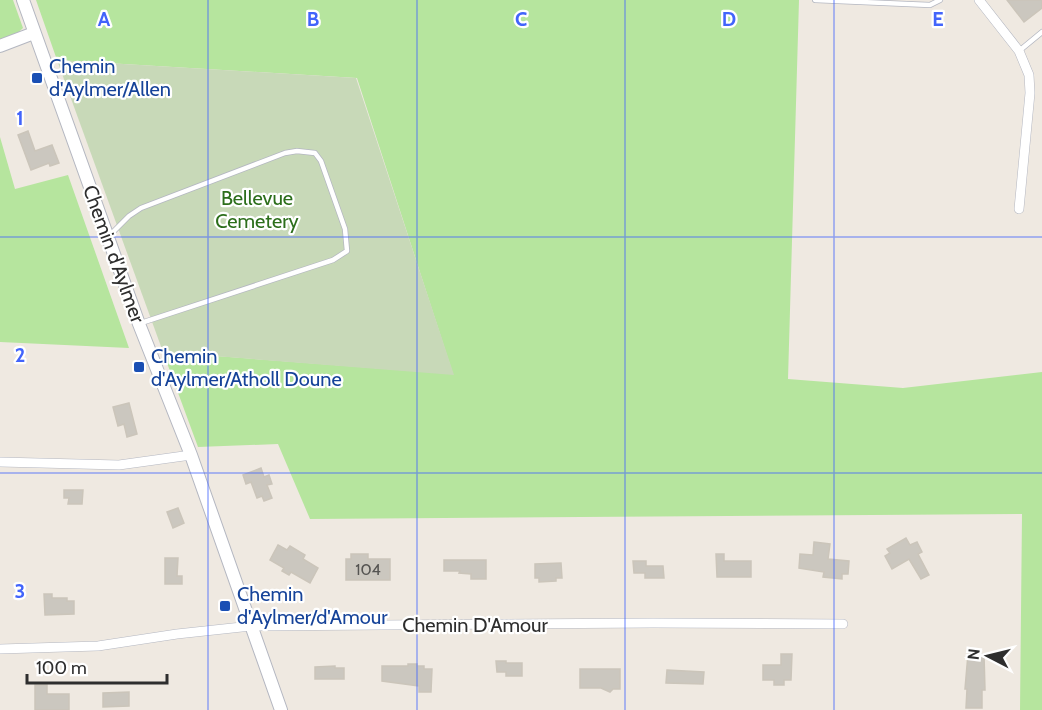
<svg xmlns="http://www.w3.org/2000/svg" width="1042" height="710" font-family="Cabin,sans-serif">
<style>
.green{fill:#b6e59e}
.cemetery{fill:#c8d9b8}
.building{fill:#cbc7bf;stroke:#cbc5ba;stroke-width:1.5}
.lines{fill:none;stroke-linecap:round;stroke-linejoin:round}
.lane-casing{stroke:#b4b7c1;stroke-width:6}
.street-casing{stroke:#b4b7c1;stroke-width:10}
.secondary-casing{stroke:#b4b7c1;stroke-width:14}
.lane{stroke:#fff;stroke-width:4.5}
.street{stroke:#fff;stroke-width:9}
.secondary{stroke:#fff;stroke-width:12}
.grid{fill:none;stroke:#4264fb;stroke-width:1.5;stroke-opacity:0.55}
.transit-dot{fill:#1a4fb4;stroke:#fff;stroke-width:2}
.labels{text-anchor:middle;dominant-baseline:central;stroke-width:4.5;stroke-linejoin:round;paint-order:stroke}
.number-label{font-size:16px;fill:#555452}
.transit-label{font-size:20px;fill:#164399;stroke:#fff;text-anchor:start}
.park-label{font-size:20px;fill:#2c6e1b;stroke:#fff}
.street-label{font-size:20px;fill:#2e2e2e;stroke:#fff}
.grid-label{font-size:20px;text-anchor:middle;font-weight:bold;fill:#4264fb;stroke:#fff;stroke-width:4.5;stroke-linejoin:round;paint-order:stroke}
</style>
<rect width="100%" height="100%" fill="#efe9e1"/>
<g class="green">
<path d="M0 0H13L23 28 10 40H0Z"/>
<path d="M36 0H799L788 379 903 388 1042 372V710H1020L1022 514 310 519 278 444 198 447 163 352 453 374 357 78 57 60Z"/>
<path d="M0 137 15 189 68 175 129 348 0 342Z"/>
</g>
<path class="cemetery" d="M57 60 356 78 454 375 163 352Z"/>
<g class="building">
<path d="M1007 0H1042V8L1024 22Z"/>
<path d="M28 131 35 151 52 145 59 163 50 166 49 163 31 170 18 135Z"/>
<path d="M129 403 137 434 127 437 124 424 118 426 113 407Z"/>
<path d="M261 468 264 477 269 475 272 484 267 485 272 498 264 501 262 496 257 498 251 482 246 484 243 475Z"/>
<path d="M64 490H83L82 504H68L69 498H64Z"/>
<path d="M178 508 184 523 173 528 167 512Z"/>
<path d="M906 538 910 545 917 542 922 552 918 554 929 575 921 579 909 559 892 569 885 556 890 553 887 549Z"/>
<path d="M814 542 830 544 828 559 849 561 848 574H842V579L823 577 824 572 799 568 800 554 813 555Z"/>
<path d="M278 545 287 550 290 546 305 555 303 559 318 568 310 583 291 572 289 575 282 571 284 568 270 560Z"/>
<path d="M351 554H368V559H390V580H346V559H351Z"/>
<path d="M716 554H724V561H751V577H717Z"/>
<path d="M165 558H178L177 576H182V584H165Z"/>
<path d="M444 560H486V579H471V574L459 573 460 571H444Z"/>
<path d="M633 561H646V566H663L664 578H645V573H634Z"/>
<path d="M561 563 562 578H556V581L539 582V578H535V564Z"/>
<path d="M44 594H52V598H67V601H74V614L45 615Z"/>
<path d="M781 654H792L791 680H784V685H774V680H763V665H781Z"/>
<path d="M968 654H984L985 690H982V708H966L967 689H965Z"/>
<path d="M496 661H506V663H522V676H506V672H497Z"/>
<path d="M408 664H417V666H424V669H432L431 692H419V686L382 681V666H408Z"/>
<path d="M335 666V668H344V679H315V667Z"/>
<path d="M580 669H620V689H613L610 692 601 688H580Z"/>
<path d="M667 670 704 672 703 684 666 683Z"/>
<path d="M35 685H47V694H69V710H35Z"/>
<path d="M129 692V706L103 707V693Z"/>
</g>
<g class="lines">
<defs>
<g id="lane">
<path d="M815 0 930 5 940 0"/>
<path d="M1019 51 1042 32"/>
<path d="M110 235 129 216 141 208 285 153 297 151 315 153 321 161 345 229 347 251 333 260 141 323"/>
</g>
<g id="street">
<path d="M979 0 1019 51 1029 75 1030 93 1019 209"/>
<path d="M0 462 119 465 191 455"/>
<path d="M0 649 98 646 177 634 251 626 653 623 843 624"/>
</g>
<g id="secondary">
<path d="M23 0 139 324 191 455 281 710"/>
<path d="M0 46 34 33"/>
</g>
</defs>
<use href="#lane" class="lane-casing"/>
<use href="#street" class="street-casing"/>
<use href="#secondary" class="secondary-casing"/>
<use href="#lane" class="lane"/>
<use href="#street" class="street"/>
<use href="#secondary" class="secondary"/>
</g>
<path class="grid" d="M208 0V710M417 0V710M625 0V710M834 0V710M0 237H1042M0 473H1042"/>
<g class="transit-dot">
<rect x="31" y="72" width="12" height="12" rx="3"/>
<rect x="133" y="361" width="12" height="12" rx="3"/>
<rect x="219" y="600" width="12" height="12" rx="3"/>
</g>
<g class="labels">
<g class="number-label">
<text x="368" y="569">104</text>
</g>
<g class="transit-label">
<text x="49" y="66">Chemin<tspan x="49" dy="23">d'Aylmer/Allen</tspan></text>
<text x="151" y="356">Chemin<tspan x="151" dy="23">d'Aylmer/Atholl Doune</tspan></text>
<text x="237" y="594">Chemin<tspan x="237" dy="23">d'Aylmer/d'Amour</tspan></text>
</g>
<g class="park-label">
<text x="257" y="198">Bellevue<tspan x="257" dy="23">Cemetery</tspan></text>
</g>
<g class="street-label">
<text transform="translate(114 254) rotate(70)">Chemin d'Aylmer</text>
<text x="475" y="625">Chemin D'Amour</text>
</g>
</g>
<g class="grid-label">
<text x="104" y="26">A</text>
<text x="313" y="26">B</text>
<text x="521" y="26">C</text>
<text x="729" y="26">D</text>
<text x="938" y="26">E</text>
<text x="20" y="125">1</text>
<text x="20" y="362">2</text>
<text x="20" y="598">3</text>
</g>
<g transform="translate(988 656) rotate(277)" stroke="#ffffff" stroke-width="4.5" paint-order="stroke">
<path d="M0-4.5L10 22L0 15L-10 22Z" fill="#2e2e2e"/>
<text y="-9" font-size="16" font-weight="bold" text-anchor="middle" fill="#2e2e2e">N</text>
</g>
<path d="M27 674v9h140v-9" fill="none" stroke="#2e2e2e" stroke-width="3"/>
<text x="36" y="674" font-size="18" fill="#2e2e2e" stroke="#ffffff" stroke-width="4.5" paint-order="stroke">100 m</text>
</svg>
